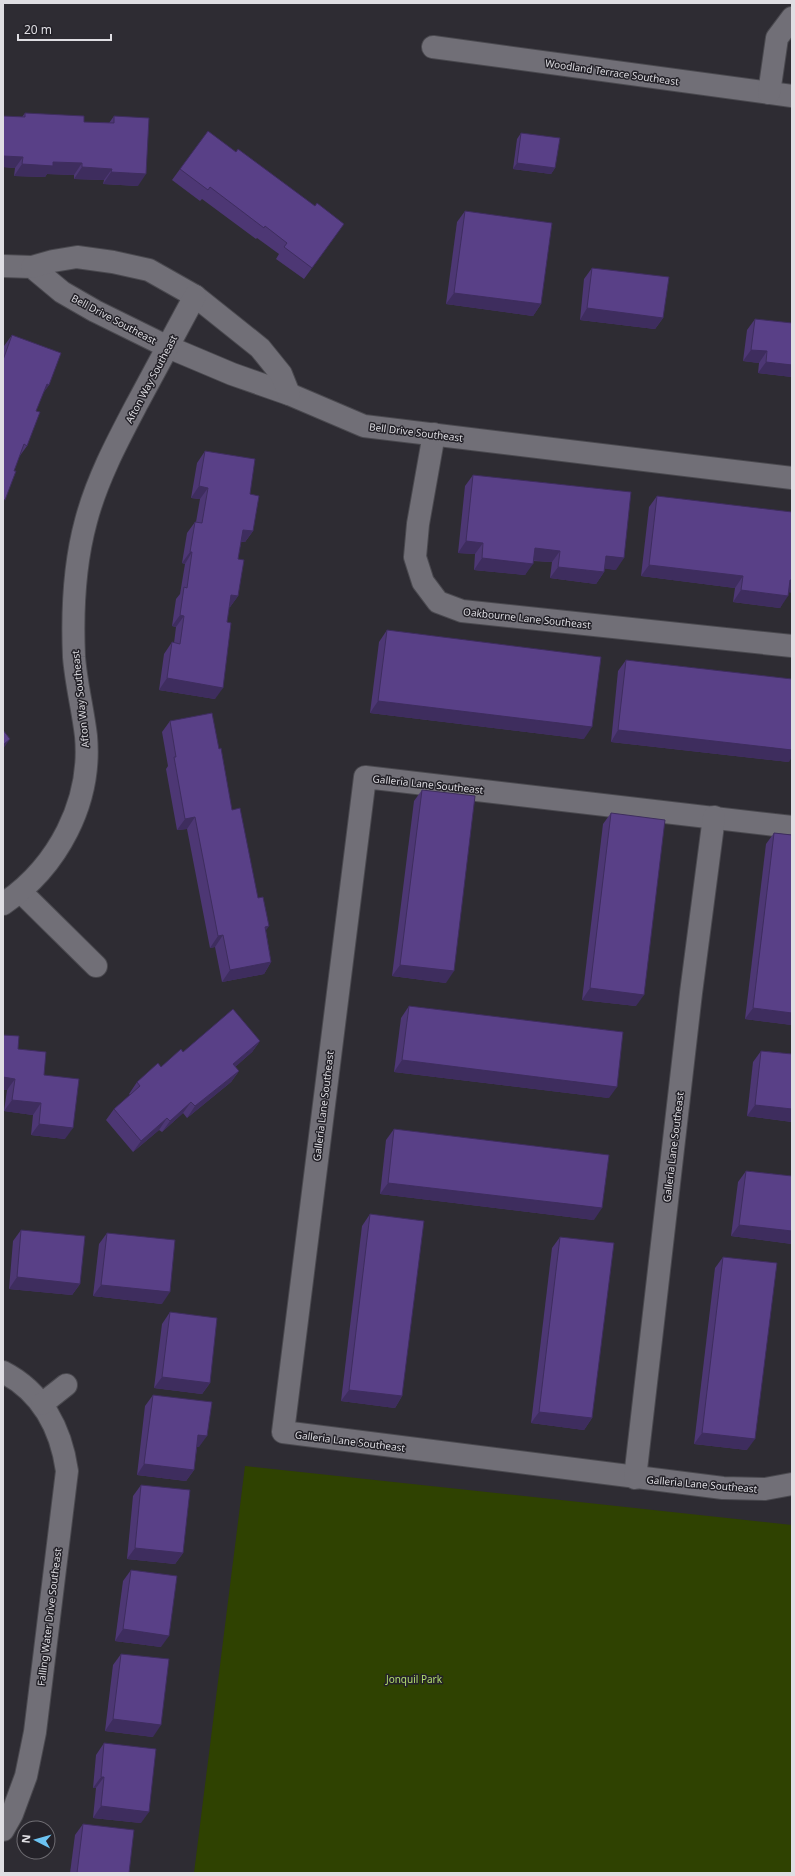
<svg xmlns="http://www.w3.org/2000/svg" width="795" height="1876" font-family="'Noto Sans',sans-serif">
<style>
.green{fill:#2f4201}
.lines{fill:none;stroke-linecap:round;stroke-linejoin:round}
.minor-casing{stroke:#4a494f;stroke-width:24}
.minor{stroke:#716f77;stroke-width:22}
.wall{fill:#4d3774}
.shaded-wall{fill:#3e2d5e}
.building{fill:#594087;stroke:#3e2d5e}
.labels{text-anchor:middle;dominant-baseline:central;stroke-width:3;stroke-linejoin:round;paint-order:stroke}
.street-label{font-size:10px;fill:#dfdee3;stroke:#242229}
.park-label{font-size:10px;fill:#b3dd6f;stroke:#242229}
</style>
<rect width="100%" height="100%" fill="#2e2c33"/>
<path class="green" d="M245 1466 792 1525V1873H194Z"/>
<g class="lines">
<defs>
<g id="minor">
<path d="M433 47 792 96"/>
<path d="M769 93 777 38 792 18"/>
<path d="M3 266 32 267 62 292 95 311 168 347 232 374 289 394 364 426 792 478"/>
<path d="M32 267 53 261 77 257 113 262 149 270 195 296 260 348 281 374 289 394"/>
<path d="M434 434 418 524 415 557 423 582 438 602 462 611 792 646"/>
<path d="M792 827 365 777 283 1432 723 1488 765 1489 792 1484"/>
<path d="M21 892 96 966"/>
<path d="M3 904C58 867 92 802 86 736 83 710 76 683 74 657 72 611 74 565 86 521 97 479 118 440 138 402 157 367 176 331 195 296"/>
<path d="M3 1372C42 1392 61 1429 67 1471L35 1732 26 1776 12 1814 3 1830"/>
<path d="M42 1404 66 1385"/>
<path d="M635 1478 691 993 714 817"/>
</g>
</defs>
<use href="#minor" class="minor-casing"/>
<use href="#minor" class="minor"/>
</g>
<g class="wall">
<path d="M25 113 84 122 109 123 114 116 138 186 103 184 104 180 74 179V175L47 174 45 177 14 176 15 168 3 167V116L22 117Z"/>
<path d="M521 133 555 168 551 174 513 169 517 139Z"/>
<path d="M180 169 336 235 304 279 276 259 279 254 257 238 256 239 202 199 200 201 172 180Z"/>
<path d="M465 211 541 304 533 316 446 304 457 222Z"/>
<path d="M592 268 663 318 655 329 580 320 584 279Z"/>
<path d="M755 319 792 377 758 373 759 363 743 361 747 330Z"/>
<path d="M12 335 49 385 43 393 36 411 27 446 19 457 3 499V349L4 346Z"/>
<path d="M205 451 250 494 253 531 245 542H241L238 559V596L230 607H229L215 699 159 690 164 654 172 642 174 643 176 627 172 626 176 599 180 594 185 564 182 563 187 533 195 522H196L200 499 191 498 197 463Z"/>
<path d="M473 475 616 570 604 568V572L596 584 550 578 552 562 533 561 525 575 474 570 475 554 458 553 465 486Z"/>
<path d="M657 496 788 592 780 608 733 602 735 588 641 576 649 507Z"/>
<path d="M387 630 584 739 370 713 379 642Z"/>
<path d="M626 660 789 762 611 742 618 671Z"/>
<path d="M170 721 219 749 232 810 258 898 266 931 271 962 264 974 222 982 215 947 210 948 187 829 177 830 166 769 168 766 162 732Z"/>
<path d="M422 790 446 983 392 976 414 801Z"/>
<path d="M611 813 636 1006 582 1000 603 824Z"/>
<path d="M774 833 792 835V1025L745 1019 766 844Z"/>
<path d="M409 1006 609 1098 394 1072 401 1018Z"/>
<path d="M260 1041 252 1052 235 1067 239 1071 231 1082 187 1118 183 1113 162 1132 159 1130 133 1152 106 1120 114 1109 130 1095 129 1094 137 1082 183 1052Z"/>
<path d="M18 1049 44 1075 65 1139 31 1135 33 1115 4 1111 7 1090Z"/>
<path d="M761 1051 792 1054V1122L747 1116 753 1062Z"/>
<path d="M394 1129 594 1220 380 1194 386 1140Z"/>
<path d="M746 1171 792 1176V1244L731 1236 738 1182Z"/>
<path d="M370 1214 402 1396 395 1408 341 1401 362 1226Z"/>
<path d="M21 1230 80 1284 72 1295 9 1289 13 1241Z"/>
<path d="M107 1233 162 1304 93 1296 99 1244Z"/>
<path d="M560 1237 592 1418 584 1430 531 1423 552 1248Z"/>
<path d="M723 1257 747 1450 694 1444 715 1268Z"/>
<path d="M170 1312 210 1383 202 1394 154 1388 162 1324Z"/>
<path d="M153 1395 199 1447H197L194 1470 186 1481 137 1475 145 1406Z"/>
<path d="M141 1485 183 1553 175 1564 127 1559 133 1496Z"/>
<path d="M131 1570 161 1647 115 1641 123 1581Z"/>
<path d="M121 1654 153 1737 105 1731 113 1665Z"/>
<path d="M104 1743 141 1823 93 1818 96 1788H93L96 1755Z"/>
<path d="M83 1824 129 1873H70L75 1835Z"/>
</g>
<g class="shaded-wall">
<path d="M3 156 23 157 15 168 3 167Z"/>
<path d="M53 162 82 163 74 175 47 174 45 177 14 176 22 164Z"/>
<path d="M517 163 555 168 551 174 513 169Z"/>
<path d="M82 167 112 169 104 180 74 179Z"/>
<path d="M111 172 146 174 138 186 103 184Z"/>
<path d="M454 293 541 304 533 316 446 304Z"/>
<path d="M587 308 663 318 655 329 580 320Z"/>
<path d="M751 350 767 351 759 363 743 361Z"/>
<path d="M766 362 792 365V377L758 373Z"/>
<path d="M47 384 49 385 41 396Z"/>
<path d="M199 486 208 488 200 499 191 498Z"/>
<path d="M243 530 253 531 245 542 235 541Z"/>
<path d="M466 541 483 543 475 554 458 553Z"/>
<path d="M535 548 560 551 552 562 527 560Z"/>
<path d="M190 552H192L185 564 182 563Z"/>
<path d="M606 556 624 558 616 570 598 568Z"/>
<path d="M482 558 533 564 525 575 474 570Z"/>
<path d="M649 565 743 576 735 588 641 576Z"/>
<path d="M558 567 604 572 596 584 550 578Z"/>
<path d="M790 580H792V593L782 591Z"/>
<path d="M741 590 788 596 780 608 733 602Z"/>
<path d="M231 595 238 596 230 607 223 606Z"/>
<path d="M180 615 184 616 176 627 172 626Z"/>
<path d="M167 678 223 688 215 699 159 690Z"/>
<path d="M378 701 592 727 584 739 370 713Z"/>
<path d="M618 730 792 750V757L789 762 611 742Z"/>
<path d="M10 739 3 749V745Z"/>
<path d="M195 817 187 829 177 830 185 819Z"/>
<path d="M269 926 261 938 265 927Z"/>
<path d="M223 935 215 947 210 948 218 936Z"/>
<path d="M271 962 264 974 222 982 230 970Z"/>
<path d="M400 965 454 971 446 983 392 976Z"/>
<path d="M590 988 644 995 636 1006 582 1000Z"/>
<path d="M753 1008 792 1013V1025L745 1019Z"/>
<path d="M260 1041 252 1052 225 1076 233 1064Z"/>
<path d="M402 1060 617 1087 609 1098 394 1072Z"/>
<path d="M239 1071 231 1082 187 1118 195 1106Z"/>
<path d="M3 1077 15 1079 7 1090H3Z"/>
<path d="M12 1100 41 1103 33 1115 4 1111Z"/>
<path d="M191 1102 183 1113 162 1132 170 1121Z"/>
<path d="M755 1105 792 1109V1122L747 1116Z"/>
<path d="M167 1118 159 1130 133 1152 141 1141Z"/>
<path d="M39 1124 73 1128 65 1139 31 1135Z"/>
<path d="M388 1183 602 1208 594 1220 380 1194Z"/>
<path d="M739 1225 792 1231V1244L731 1236Z"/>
<path d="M17 1277 80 1284 72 1295 9 1289Z"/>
<path d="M101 1285 170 1292 162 1304 93 1296Z"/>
<path d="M162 1377 210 1383 202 1394 154 1388Z"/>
<path d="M349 1390 402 1396 395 1408 341 1401Z"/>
<path d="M539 1412 592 1418 584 1430 531 1423Z"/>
<path d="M702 1433 755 1439 747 1450 694 1444Z"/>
<path d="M198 1435 207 1436 199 1447 190 1446Z"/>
<path d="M144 1464 194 1470 186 1481 137 1475Z"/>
<path d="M135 1548 183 1553 175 1564 127 1559Z"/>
<path d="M123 1629 169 1636 161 1647 115 1641Z"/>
<path d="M113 1719 161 1725 153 1737 105 1731Z"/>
<path d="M101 1777H104L96 1788H93Z"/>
<path d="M101 1806 149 1812 141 1823 93 1818Z"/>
</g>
<g class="building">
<path d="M25 113 84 116V122L114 123V116L149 118 146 174 111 172 112 169 82 167V163L53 162V166L22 164 23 157 3 156V116L25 117Z"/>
<path d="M208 131 236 152 238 149 315 206 317 203 344 224 312 268 284 247 287 243 265 226 264 228 210 187 208 190 180 169Z"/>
<path d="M521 133 560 138 555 168 517 163Z"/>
<path d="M465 211 552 223 541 304 454 293Z"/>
<path d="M592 268 669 277 663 318 587 308Z"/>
<path d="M755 319 792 323V365L766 362 767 351 751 350Z"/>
<path d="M12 335 61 353 49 385 47 384 36 411 40 412 27 446 24 444 14 471H16L5 500 3 499V360Z"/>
<path d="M205 451 255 459 250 494 259 496 253 531 243 530 238 559 244 560 238 596 231 595 227 622 231 623 223 688 167 678 172 642 180 644 184 616 180 615 184 587 187 588 192 552H190L195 522 202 523 208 488 199 486Z"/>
<path d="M473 475 631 492 624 558 606 556 604 572 558 567 560 551 535 548 533 564 482 558 483 543 466 541Z"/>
<path d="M657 496 792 512V580H790L788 596 741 590 743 576 649 565Z"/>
<path d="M387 630 601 657 592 727 378 701Z"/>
<path d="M626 660 792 679V750L618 730Z"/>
<path d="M212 713 219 749 221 748 232 810 240 808 258 898 263 897 269 926 265 927 271 962 230 970 223 935 218 936 195 817 185 819 174 757H176L170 721Z"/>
<path d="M3 730 10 739 3 745Z"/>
<path d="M422 790 475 796 454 971 400 965Z"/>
<path d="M611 813 665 820 644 995 590 988Z"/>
<path d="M774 833 792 835V1013L753 1008Z"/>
<path d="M409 1006 623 1032 617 1087 402 1060Z"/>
<path d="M233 1009 260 1041 233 1064 239 1071 195 1106 191 1102 170 1121 167 1118 141 1141 114 1109 140 1086 137 1082 158 1063 161 1067 181 1049 183 1052Z"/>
<path d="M3 1035 19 1036 18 1049 46 1052 44 1075 79 1079 73 1128 39 1124 41 1103 12 1100 15 1079 3 1077Z"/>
<path d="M761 1051 792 1054V1109L755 1105Z"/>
<path d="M394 1129 609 1155 602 1208 388 1183Z"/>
<path d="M746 1171 792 1176V1231L739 1225Z"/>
<path d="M370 1214 424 1221 402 1396 349 1390Z"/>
<path d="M21 1230 85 1236 80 1284 17 1277Z"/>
<path d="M107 1233 175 1240 170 1292 101 1285Z"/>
<path d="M560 1237 614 1243 592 1418 539 1412Z"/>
<path d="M723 1257 777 1263 755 1439 702 1433Z"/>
<path d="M170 1312 217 1318 210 1383 162 1377Z"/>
<path d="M153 1395 212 1402 207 1436 198 1435 194 1470 144 1464Z"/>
<path d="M141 1485 190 1490 183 1553 135 1548Z"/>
<path d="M131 1570 177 1576 169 1636 123 1629Z"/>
<path d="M121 1654 169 1659 161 1725 113 1719Z"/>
<path d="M104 1743 156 1749 149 1812 101 1806 104 1777H101Z"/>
<path d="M83 1824 134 1830 129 1873H77Z"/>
</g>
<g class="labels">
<g class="street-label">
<text transform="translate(612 72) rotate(8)">Woodland Terrace Southeast</text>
<text transform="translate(114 319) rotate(28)">Bell Drive Southeast</text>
<text transform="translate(151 379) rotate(-62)">Afton Way Southeast</text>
<text transform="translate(416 432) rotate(7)">Bell Drive Southeast</text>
<text transform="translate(527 618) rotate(6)">Oakbourne Lane Southeast</text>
<text transform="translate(80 699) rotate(-96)">Afton Way Southeast</text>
<text transform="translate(428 784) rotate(6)">Galleria Lane Southeast</text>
<text transform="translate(323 1106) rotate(-83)">Galleria Lane Southeast</text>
<text transform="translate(673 1147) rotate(-83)">Galleria Lane Southeast</text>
<text transform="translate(350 1441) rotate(7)">Galleria Lane Southeast</text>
<text transform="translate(702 1484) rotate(5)">Galleria Lane Southeast</text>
<text transform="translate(49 1617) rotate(-83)">Falling Water Drive Southeast</text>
</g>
<g class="park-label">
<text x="414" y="1679">Jonquil Park</text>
</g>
</g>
<rect width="795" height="1876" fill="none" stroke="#dfdee3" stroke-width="8"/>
<g transform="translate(36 1840) rotate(276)"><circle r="19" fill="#242229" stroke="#6f6d73"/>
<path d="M0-3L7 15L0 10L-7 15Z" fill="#6cc3f2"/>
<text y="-6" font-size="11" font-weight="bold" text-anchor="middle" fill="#dfdee3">N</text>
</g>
<path d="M18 34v6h93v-6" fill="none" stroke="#dfdee3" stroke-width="2"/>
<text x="24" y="34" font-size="12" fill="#dfdee3" stroke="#242229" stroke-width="3" paint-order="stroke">20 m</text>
</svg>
